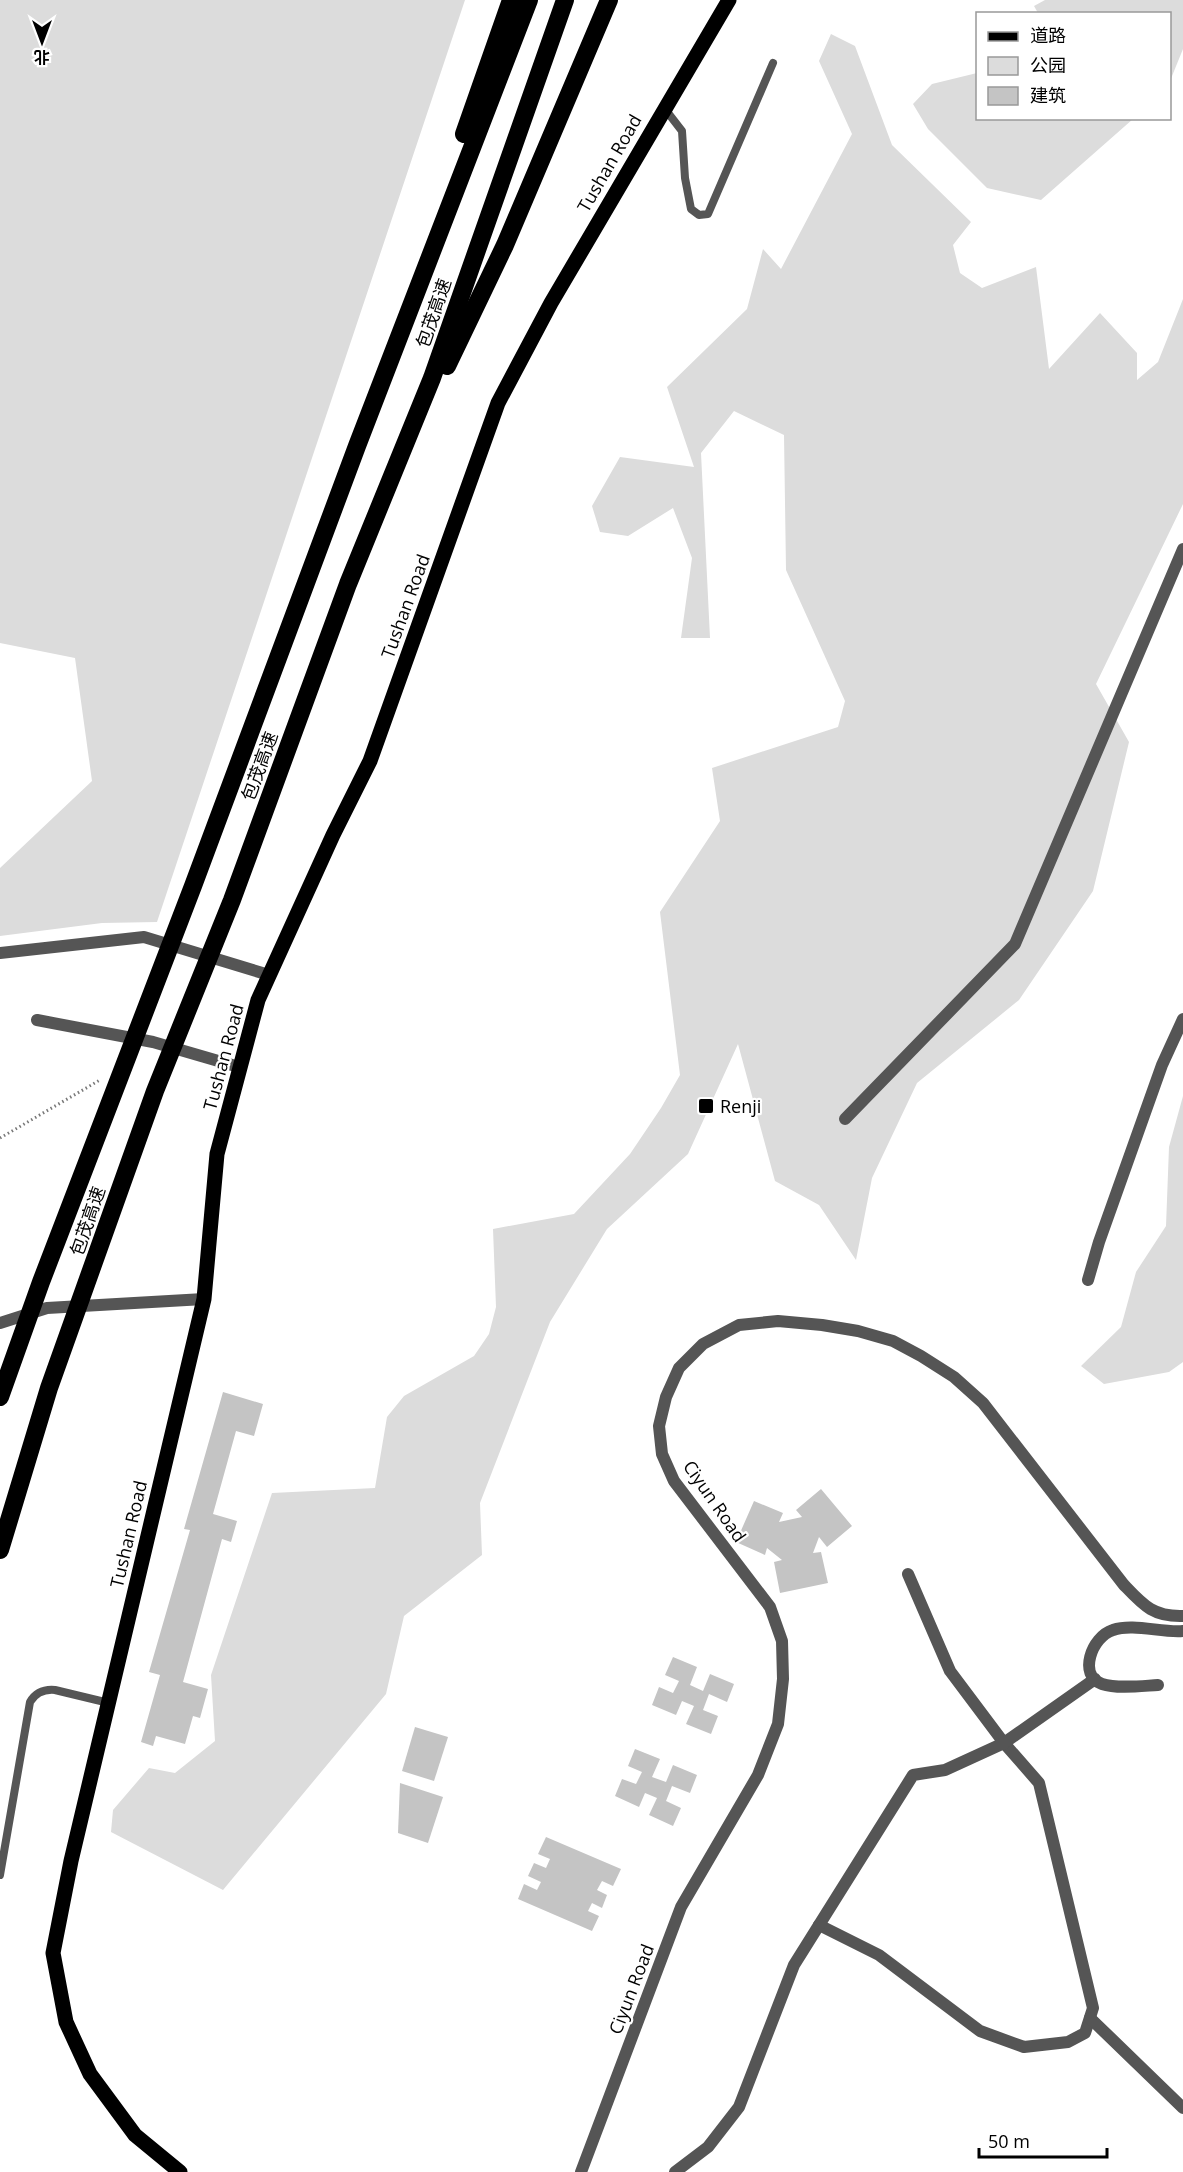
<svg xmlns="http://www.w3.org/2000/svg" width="1183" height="2172" font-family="'Open Sans','Noto Sans SC',sans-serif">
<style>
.green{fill:#dcdcdc}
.building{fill:#c4c4c4}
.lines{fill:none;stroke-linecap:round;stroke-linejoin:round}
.path{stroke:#777;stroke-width:3;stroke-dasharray:1.5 3;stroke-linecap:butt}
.service{stroke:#555;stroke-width:8}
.minor{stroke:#555;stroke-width:12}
.tertiary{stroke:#555;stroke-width:12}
.primary{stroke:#000;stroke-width:15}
.motorway{stroke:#000;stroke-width:18}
.poi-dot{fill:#000;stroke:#fff;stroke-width:2}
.labels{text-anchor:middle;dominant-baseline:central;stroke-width:4.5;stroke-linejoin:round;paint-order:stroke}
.street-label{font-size:18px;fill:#000;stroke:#fff}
.poi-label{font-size:18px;fill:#000;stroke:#fff;text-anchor:start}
</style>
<rect width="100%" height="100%" fill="#fff"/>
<g class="green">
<path d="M0 0H465L157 922 102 923 0 936V868L92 781 75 658 0 643Z"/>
<path d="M1045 0H1183V49L1170 81V14L1038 13 1034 6Z"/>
<path d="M831 34 855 46 892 145 971 222 953 245 960 273 982 288 1036 267 1049 369 1100 313 1137 353V380L1158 362 1183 299V504L1096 684 1129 742 1093 891 1019 1000 917 1083 872 1178 856 1260 819 1205 775 1181 738 1044 688 1154 607 1229 550 1322 480 1503 482 1555 404 1616 386 1694 223 1890 111 1832 113 1810 149 1768 175 1773 215 1741 211 1675 272 1493 375 1488 387 1417 404 1396 474 1356 489 1334 496 1307 493 1229 574 1214 630 1154 661 1108 680 1075 660 912 720 821 712 768 838 727 845 701 786 570 784 435 734 411 701 453 710 638H681L692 558 673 508 628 536 600 532 592 506 620 457 694 467 667 387 747 309 763 249 781 269 852 134 819 61Z"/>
<path d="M977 73 978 118 1133 119 1041 200 987 188 928 129 913 104 932 84Z"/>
<path d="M1183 1096V1362L1169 1372 1104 1384 1081 1366 1121 1327 1136 1272 1166 1226 1169 1147Z"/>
</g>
<g class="building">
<path d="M223 1392 263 1404 254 1436 236 1431 213 1514 237 1521 231 1542 222 1539 183 1682 208 1689 200 1718 193 1716 185 1744 156 1736 153 1746 141 1742 160 1675 149 1672 190 1530 184 1529Z"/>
<path d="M821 1489 852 1526 827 1547 819 1537 813 1553 821 1552 828 1583 780 1593 774 1562 782 1560 767 1548 765 1555 736 1542 754 1501 783 1513 779 1522 802 1517 796 1510Z"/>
<path d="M673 1657 697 1667 690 1685 703 1691 710 1674 734 1684 727 1702 709 1694 703 1710 718 1716 711 1734 686 1724 694 1706 682 1701 676 1715 652 1705 659 1687 673 1693 679 1681 665 1675Z"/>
<path d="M415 1727 448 1737 434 1781 402 1771Z"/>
<path d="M635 1749 660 1759 652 1777 666 1782 673 1765 697 1775 690 1793 672 1786 666 1801 681 1808 673 1826 649 1815 657 1798 645 1793 639 1807 615 1796 622 1779 636 1784 642 1772 628 1766Z"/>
<path d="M400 1783 443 1797 428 1843 398 1833Z"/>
<path d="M546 1837 621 1869 613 1886 602 1881 597 1890 607 1895 602 1908 592 1903 588 1911 599 1916 592 1931 518 1899 524 1884 537 1890 541 1882 528 1876 534 1863 546 1868 550 1859 538 1854Z"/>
</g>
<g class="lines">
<path class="path" d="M0 1138 100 1080"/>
<g class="service">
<path d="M665 109 682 131 685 178 691 209 699 215 708 214 773 63"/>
<path d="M0 1875 30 1702C36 1692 44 1689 55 1690L109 1703"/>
</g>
<g class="minor">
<path d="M0 953 144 937 269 975"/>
<path d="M37 1020 153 1042 239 1067"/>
<path d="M845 1119 1015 944 1183 549"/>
<path d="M1088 1280 1099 1242 1162 1065 1183 1019"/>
<path d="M1158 1685C1141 1686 1117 1689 1102 1684 1078 1676 1091 1637 1113 1630 1133 1623 1162 1633 1183 1631"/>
<path d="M819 1925 879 1955 980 2031 1024 2047 1068 2042 1085 2033 1093 2008 1039 1783 1004 1743 950 1671 908 1574"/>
<path d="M1090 2018 1183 2108"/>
<path d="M675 2172 708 2147 739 2107 794 1965 913 1775 945 1770 1004 1743 1095 1679"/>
</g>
<g class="tertiary">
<path d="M0 1323 47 1308 204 1299"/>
<path d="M581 2172 681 1907 758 1775 778 1724 783 1679 782 1641 770 1607 674 1481 662 1454 659 1426 666 1397 679 1368 703 1344 739 1325 778 1321 822 1325 858 1331 893 1341 921 1356 954 1377 983 1403 1124 1585C1143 1605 1153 1617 1183 1616"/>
</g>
<path class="primary" d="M180 2172 135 2135 90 2074 66 2022 53 1953 71 1861 204 1299 217 1154 258 1000 333 835 370 761 498 403 551 303 729 0"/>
<g class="motorway">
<path d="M464 134 511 0"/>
<path d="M447 366 505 245 609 0"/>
<path d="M0 1397 41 1282 193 886 357 446 529 0"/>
<path d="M0 1550 49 1388 155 1091 232 900 348 584 432 378 565 0"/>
</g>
</g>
<rect class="poi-dot" x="698" y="1098" width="16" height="16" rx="3"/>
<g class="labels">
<g class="street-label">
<text transform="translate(609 163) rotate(-60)">Tushan Road</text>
<text transform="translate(433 313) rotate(-71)">包茂高速</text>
<text transform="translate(405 606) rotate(-70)">Tushan Road</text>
<text transform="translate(259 766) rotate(-70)">包茂高速</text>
<text transform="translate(223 1057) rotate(-75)">Tushan Road</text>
<text transform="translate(87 1221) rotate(-71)">包茂高速</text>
<text transform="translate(715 1501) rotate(55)">Ciyun Road</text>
<text transform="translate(128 1534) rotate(-77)">Tushan Road</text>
<text transform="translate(631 1989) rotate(-69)">Ciyun Road</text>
</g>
<g class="poi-label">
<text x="720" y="1106">Renji</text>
</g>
</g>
<rect x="976" y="12" width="195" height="108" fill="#ffffff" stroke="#999999" stroke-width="1.5"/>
<rect x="988" y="32" width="30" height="9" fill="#000000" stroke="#999999" stroke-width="1.5"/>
<text x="1030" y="42" font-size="18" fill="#000000">道路</text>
<rect x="988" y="57" width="30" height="18" fill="#dcdcdc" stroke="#999999" stroke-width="1.5"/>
<text x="1030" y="72" font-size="18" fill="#000000">公园</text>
<rect x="988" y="87" width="30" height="18" fill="#c4c4c4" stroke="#999999" stroke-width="1.5"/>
<text x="1030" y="102" font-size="18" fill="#000000">建筑</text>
<g transform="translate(42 42) rotate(180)" stroke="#ffffff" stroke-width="4.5" paint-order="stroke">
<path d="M0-4.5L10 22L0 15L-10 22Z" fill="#000000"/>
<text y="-9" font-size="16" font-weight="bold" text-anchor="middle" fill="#000000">北</text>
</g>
<path d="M979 2148v9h128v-9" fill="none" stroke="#000000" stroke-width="3"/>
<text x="988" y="2148" font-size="18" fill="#000000" stroke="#ffffff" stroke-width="4.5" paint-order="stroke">50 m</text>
</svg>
